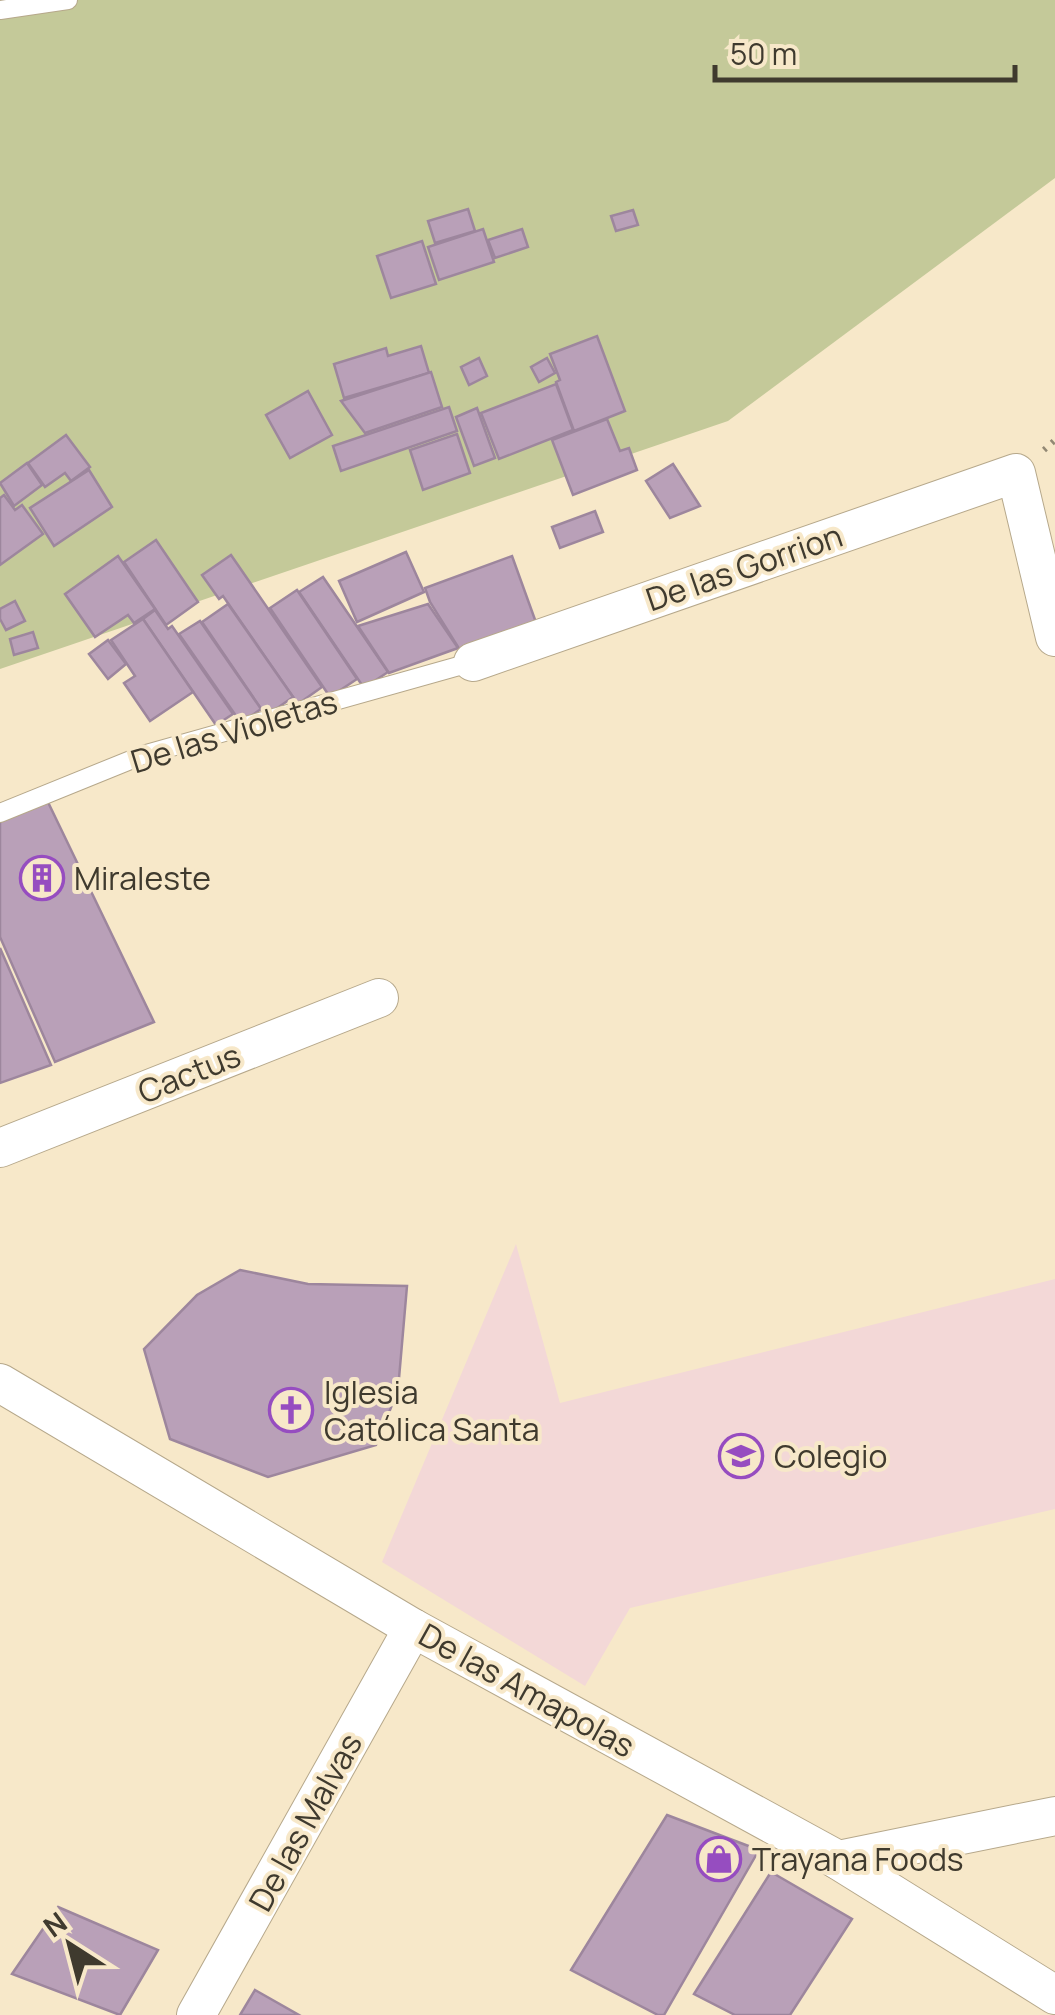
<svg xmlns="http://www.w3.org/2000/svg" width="1055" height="2015" font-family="Manrope,sans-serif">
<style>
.education{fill:#f3d8d7}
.green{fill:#c4c999}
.building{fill:#b9a0b8;stroke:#9d869d;stroke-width:2.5}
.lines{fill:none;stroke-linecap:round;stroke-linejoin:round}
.service-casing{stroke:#b6a88b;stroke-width:20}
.minor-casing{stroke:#b6a88b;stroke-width:40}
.path{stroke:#928874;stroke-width:6;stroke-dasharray:2.5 8;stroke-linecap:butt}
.service{stroke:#fff;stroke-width:18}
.minor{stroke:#fff;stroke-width:38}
.labels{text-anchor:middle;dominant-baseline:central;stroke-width:8;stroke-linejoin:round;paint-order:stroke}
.street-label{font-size:32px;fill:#3f3a2e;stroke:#f7e8c9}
.poi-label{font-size:32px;fill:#3f3a2e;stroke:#f7e8c9;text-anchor:start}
</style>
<rect width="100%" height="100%" fill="#f7e8c9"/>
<path class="education" d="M516 1244 560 1403 1055 1279V1509L630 1608 585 1686 382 1562Z"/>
<path class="green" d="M0 0H1055V178L728 421 0 669Z"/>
<g class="building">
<path d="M468 209 475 231 435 243 428 221Z"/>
<path d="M633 210 638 225 616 231 611 216Z"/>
<path d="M483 229 494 262 439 280 428 247Z"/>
<path d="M522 229 528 247 495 258 488 240Z"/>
<path d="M422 241 436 284 391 298 377 256Z"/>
<path d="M597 336 625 411 574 431 556 382 560 380 550 354Z"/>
<path d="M421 346 429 373 344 398 334 364 386 348 388 356Z"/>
<path d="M479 358 487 376 469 385 461 367Z"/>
<path d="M547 358 555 373 539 382 531 367Z"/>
<path d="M431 372 442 407 365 433 341 401Z"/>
<path d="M556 384 573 430 499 459 481 413Z"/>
<path d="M308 391 332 435 290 458 266 415Z"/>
<path d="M449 407 457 431 341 471 333 446Z"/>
<path d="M477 408 495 458 474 466 456 417Z"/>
<path d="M607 419 620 451 629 448 637 470 573 495 552 440Z"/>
<path d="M457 434 470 473 423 490 410 450Z"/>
<path d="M66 435 90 467 71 481 65 473 45 487 28 463Z"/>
<path d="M27 463 42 485 14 506 0 483Z"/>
<path d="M673 464 700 506 670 518 646 481Z"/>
<path d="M89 470 112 507 54 546 30 508Z"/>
<path d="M4 495 15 510 22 505 43 534 0 565V498Z"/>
<path d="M595 511 603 532 560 548 552 527Z"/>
<path d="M156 540 198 602 166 625 124 562Z"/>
<path d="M406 552 424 592 357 622 339 581Z"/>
<path d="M231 555 322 687 298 704 223 596 219 599 202 575Z"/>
<path d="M118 556 155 609 134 623 128 615 95 637 65 594Z"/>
<path d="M512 556 538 628 463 655 430 602 425 588Z"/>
<path d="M323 577 388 672 364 688 299 592Z"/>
<path d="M297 590 357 679 330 697 270 608Z"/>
<path d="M15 601 25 621 6 630 0 619V609Z"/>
<path d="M228 604 293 697 266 716 202 622Z"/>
<path d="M428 604 458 648 389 673 358 626Z"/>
<path d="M155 610 168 629 172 626 233 714 216 725 143 619Z"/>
<path d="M143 619 193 692 150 721 124 683 135 676 111 640Z"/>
<path d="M200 621 261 709 241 723 179 634Z"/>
<path d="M33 632 38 648 14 655 10 639Z"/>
<path d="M108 640 126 664 108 679 89 654Z"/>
<path d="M46 798 154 1022 55 1062 0 937V818Z"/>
<path d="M0 948 51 1065 0 1083Z"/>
<path d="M240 1270 308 1284 407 1286 398 1390 376 1445 268 1477 170 1439 144 1349 197 1295Z"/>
<path d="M667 1815 759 1850 664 2015H658L571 1970Z"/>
<path d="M771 1872 852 1919 790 2015H735L694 1994Z"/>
<path d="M58 1907 158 1950 120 2015 12 1974Z"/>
<path d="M255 1990 299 2015H240Z"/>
</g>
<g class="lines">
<defs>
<g id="service">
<path d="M0 10 68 0"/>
<path d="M0 813 143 755 473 662"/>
</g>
<g id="minor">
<path d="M473 662 1016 473 1055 637"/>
<path d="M0 1148 379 998"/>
<path d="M0 1383 413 1628 838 1860 1055 1995"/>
<path d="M838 1860 1055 1816"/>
<path d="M196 2015 413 1628"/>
</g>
</defs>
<use href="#service" class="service-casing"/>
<use href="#minor" class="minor-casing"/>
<path class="path" d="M1044 450 1055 440"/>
<use href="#service" class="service"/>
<use href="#minor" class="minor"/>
</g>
<defs>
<symbol id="building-ring" viewBox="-11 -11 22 22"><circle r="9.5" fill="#f7e8c9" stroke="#964dc0" stroke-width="1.5"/><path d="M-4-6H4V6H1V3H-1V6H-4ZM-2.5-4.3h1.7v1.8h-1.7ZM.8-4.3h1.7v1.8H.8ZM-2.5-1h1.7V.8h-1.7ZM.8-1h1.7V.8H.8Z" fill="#964dc0"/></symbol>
<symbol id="church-ring" viewBox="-11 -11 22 22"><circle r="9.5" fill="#f7e8c9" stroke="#964dc0" stroke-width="1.5"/><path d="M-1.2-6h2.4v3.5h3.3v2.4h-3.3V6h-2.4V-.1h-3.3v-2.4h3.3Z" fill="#964dc0"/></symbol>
<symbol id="school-ring" viewBox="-11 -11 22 22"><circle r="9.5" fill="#f7e8c9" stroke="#964dc0" stroke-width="1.5"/><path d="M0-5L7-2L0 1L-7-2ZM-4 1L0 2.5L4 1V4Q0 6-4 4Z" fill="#964dc0"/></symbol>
<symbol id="shop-ring" viewBox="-11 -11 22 22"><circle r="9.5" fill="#f7e8c9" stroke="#964dc0" stroke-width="1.5"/><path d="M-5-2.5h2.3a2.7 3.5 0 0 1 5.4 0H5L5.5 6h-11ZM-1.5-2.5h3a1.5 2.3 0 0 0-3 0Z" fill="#964dc0"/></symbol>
</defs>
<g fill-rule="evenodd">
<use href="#building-ring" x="17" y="853" width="50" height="50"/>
<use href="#church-ring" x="266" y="1385" width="50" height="50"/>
<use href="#school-ring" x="716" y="1431" width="50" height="50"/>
<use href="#shop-ring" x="694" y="1834" width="50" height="50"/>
</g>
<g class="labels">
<g class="street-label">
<text transform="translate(744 567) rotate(-19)">De las Gorrion</text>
<text transform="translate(234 731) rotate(-17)">De las Violetas</text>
<text transform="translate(189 1073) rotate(-22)">Cactus</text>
<text transform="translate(527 1690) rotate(29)">De las Amapolas</text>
<text transform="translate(305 1822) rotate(-61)">De las Malvas</text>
</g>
<g class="poi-label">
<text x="74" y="878">Miraleste</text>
<text x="324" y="1392">Iglesia<tspan x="324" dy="37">Católica Santa</tspan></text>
<text x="774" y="1456">Colegio</text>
<text x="752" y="1859">Trayana Foods</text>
</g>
</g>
<g transform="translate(70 1945) rotate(324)" stroke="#f7e8c9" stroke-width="8" paint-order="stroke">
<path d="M0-8L18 38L0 25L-18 38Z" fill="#3f3a2e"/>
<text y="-15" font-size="28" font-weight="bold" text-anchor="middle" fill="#3f3a2e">N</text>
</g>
<path d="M715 65v15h300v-15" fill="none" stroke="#3f3a2e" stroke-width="5"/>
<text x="730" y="65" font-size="30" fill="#3f3a2e" stroke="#f7e8c9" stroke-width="8" paint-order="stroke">50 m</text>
</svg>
